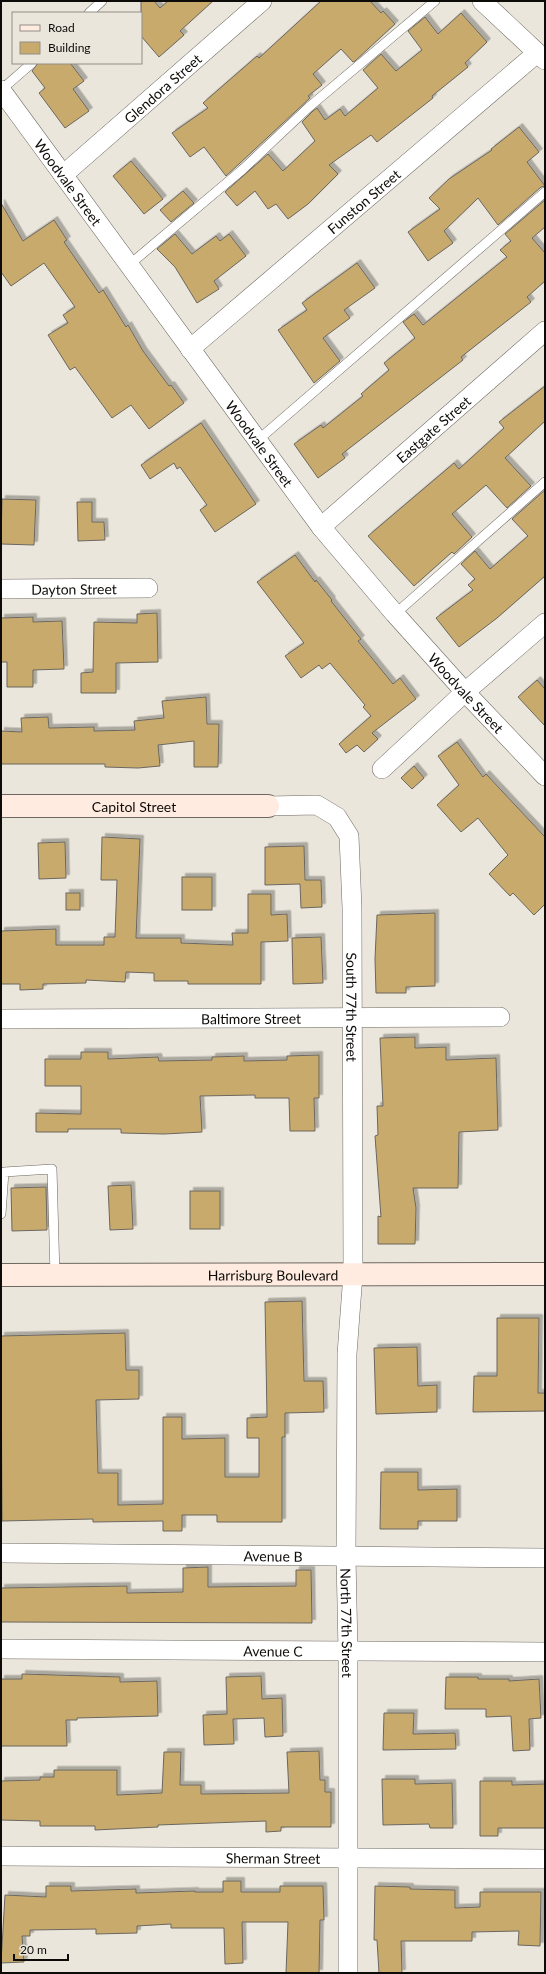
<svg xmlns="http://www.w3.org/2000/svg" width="546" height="1974" font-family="Lato,sans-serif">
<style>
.building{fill:#c9aa6d;stroke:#6b675f;filter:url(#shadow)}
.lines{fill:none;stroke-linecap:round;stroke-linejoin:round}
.lane-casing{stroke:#6d6860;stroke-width:10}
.street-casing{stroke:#6d6860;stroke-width:20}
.secondary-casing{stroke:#6d6860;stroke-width:24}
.lane{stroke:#fff;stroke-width:9}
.street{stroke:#fff;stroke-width:19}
.secondary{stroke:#ffebe0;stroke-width:22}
.labels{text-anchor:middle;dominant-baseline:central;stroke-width:3.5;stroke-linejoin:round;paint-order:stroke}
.street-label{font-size:14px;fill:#0d0b08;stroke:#eae6dc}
</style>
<defs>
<filter id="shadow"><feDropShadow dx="3.5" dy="-3.5" stdDeviation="0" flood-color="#0004"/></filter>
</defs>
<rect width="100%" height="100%" fill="#eae6dc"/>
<g class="building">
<path d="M141 1H154L160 8 168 1H213L180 31 184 35 159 57 141 36Z"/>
<path d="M321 1H370L381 13 383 11 395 24 355 61 353 62 341 49 313 74 322 85 308 96 310 98 226 176 204 147 190 157 172 133 208 108 203 103 257 56 259 58Z"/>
<path d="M461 13 487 42 465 63 468 67 432 96 433 98 377 142 371 135 329 165 338 174 308 204 288 219 276 204 268 209 255 191 237 206 225 192 268 154 283 171 315 141 302 122 313 111 317 108 325 120 340 109 345 116 378 88 363 70 381 54 396 71 422 50 408 31 425 17 438 34Z"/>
<path d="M38 63H70L84 81 73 89 89 111 65 128 39 93 45 88 32 71Z"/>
<path d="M519 127 539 152 527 162 545 186 541 187 498 225 478 198 444 231 453 243 428 261 408 232 440 209 429 198 449 179 492 150 491 149Z"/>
<path d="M131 161 163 199 144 214 113 176Z"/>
<path d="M183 191 194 203 171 222 160 210Z"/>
<path d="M545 200V227L532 238 545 253V281L527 297 531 302 461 357 463 360 342 454 345 458 318 478 294 444 321 425 323 428 363 396 361 394 389 370 384 363 415 338 403 322 414 314 423 325 507 257 500 250 511 241 505 234Z"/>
<path d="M1 203 23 241 54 220 67 240 64 242 99 293 103 290 126 327 128 325 143 351 169 386 171 385 184 403 149 429 131 405 112 418 75 367 70 370 48 335 68 323 63 315 75 307 44 263 11 286 1 272Z"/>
<path d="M175 234 192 254 216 236 220 241 229 234 246 256 214 281 219 289 197 303 175 267 157 249Z"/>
<path d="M357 263 375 288 344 310 350 318 323 338 340 361 314 383 278 330 307 310 302 303Z"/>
<path d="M545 386V421L505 458 531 486 507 508 486 485 452 514 472 537 454 554 452 552 414 586 368 536 454 463 459 469 504 428 499 422Z"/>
<path d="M201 423 256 504 215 532 200 510 207 505 180 467 177 469 174 463 150 479 141 465Z"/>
<path d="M545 490V576L497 618 459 647 436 618 473 590 468 585 475 579 461 564 475 551 490 569 528 536 512 519Z"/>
<path d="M2 499 36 500 34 545 1 544Z"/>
<path d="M77 502H92V522H104L105 540 78 541Z"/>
<path d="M295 555 315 582 316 580 332 600 331 601 361 639 358 641 393 684 400 678 416 699 372 733 378 739 364 752 357 745 346 753 339 744 371 716 363 707 365 705 330 663 322 669 319 665 301 678 285 656 304 643 257 582Z"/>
<path d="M157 613 158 662 116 663V693H81V673L93 672 94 622 137 623V614Z"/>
<path d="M33 617V622L62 621 64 669 33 670V687H7V662H1V618Z"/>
<path d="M537 680 545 689V726L518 697Z"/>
<path d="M206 697 207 724H219L218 767H194V741L158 745 160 766 138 768 105 767V764H1V731L22 732 21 718 48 717 49 728 94 727V731L135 730 134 721 164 718 162 701Z"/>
<path d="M457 742 483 777 486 774 545 837V904L534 915 513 893 510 896 489 874 508 855 478 818 461 832 437 805 459 785 438 756Z"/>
<path d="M414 766 424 778 412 789 401 778Z"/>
<path d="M102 837 140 839 136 938H181V943L233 945 232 933H248V894H271V915L287 914 288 941 261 942V984H188V981H154V973L126 972 125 982 86 980V983L43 984V989L20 990V984H1V931L56 929V945H104V937H115L117 880H101Z"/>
<path d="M65 842 66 878 39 879 38 843Z"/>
<path d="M304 846 305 880H321L322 907 301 908 300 884 265 885V847Z"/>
<rect x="182" y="877" width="30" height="33"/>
<rect x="66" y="893" width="14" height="17"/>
<path d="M435 913V986L406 987V993H376L375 959 377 915Z"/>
<path d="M321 937 323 983 293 984 292 938Z"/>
<path d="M415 1037V1048L446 1047V1060L496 1058 498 1130 459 1132 458 1188H413L416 1208 415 1244H378V1216L381 1217 375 1136 378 1135 377 1106H383L380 1038Z"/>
<path d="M81 1052H108V1059L158 1057 159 1061 212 1060V1057L244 1056V1061L287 1060V1056L319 1055V1098H314L315 1131H290L289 1098H255V1095L200 1096 202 1132 164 1134 121 1133V1129H68V1132H36V1113L81 1114V1086H45V1059H81Z"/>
<path d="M131 1185 133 1229 110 1230 108 1186Z"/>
<path d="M46 1187 47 1230 12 1231 11 1188Z"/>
<rect x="190" y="1191" width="30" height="38"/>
<path d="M302 1301 304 1381H323L324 1412 285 1413V1437H282V1522H217V1515H182V1531H163V1521L93 1522V1519L2 1521 1 1336 125 1333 126 1370H139V1399L96 1400 98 1473H118V1505L163 1504V1417H182V1439L225 1438V1477H259V1438H247V1418L267 1417 265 1302Z"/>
<path d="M497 1318H539L538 1393H545V1411L473 1412 474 1376H497Z"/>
<path d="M417 1347 418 1386 437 1385V1412L376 1414 374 1348Z"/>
<path d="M381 1472H418V1490L457 1489V1521H418V1529H380Z"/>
<path d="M208 1567V1587L296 1586V1570H311L312 1623 1 1622V1588L127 1586V1593L183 1592V1568Z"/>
<path d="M22 1674 120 1677V1682L157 1681 158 1716 77 1718V1720H66L67 1746H1V1679H22Z"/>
<path d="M261 1676 262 1699 282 1698 283 1736 265 1737 264 1718 233 1719 234 1744 204 1745 203 1715 227 1714 226 1677Z"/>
<path d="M446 1677H478V1679H509V1681L539 1679 541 1718 529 1719 530 1750 513 1751 511 1716 486 1717V1709H445Z"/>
<path d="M384 1713H414L413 1734 455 1733 456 1749 383 1750Z"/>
<path d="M319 1751 320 1780H325V1792H331V1827H281V1831L266 1832V1821L158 1825V1827L95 1830V1826H40V1821L1 1820V1781L40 1780V1777H54V1770H117V1795L162 1793 164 1752H181L180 1785H201V1794L289 1793 287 1752Z"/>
<path d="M382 1779H415V1784L452 1783 453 1828H430L429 1824 383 1825Z"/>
<path d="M480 1781H512V1785L545 1784V1828H498V1836H480Z"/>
<path d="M223 1881H241V1892H280V1886H323L324 1920H320L319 1973H286L288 1922H242L243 1963 225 1964 224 1928H171V1924L137 1926V1933L96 1934V1929L30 1930V1936H22L24 1962 1 1963 5 1895 46 1897V1886H71V1891L136 1889V1893L195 1891V1892H223Z"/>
<path d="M375 1886 410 1887V1889L455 1890V1908L480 1907V1892H541L540 1946 518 1945 519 1931 472 1932V1941H401L402 1973H379L377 1940H374Z"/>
</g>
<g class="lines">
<defs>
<g id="lane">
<path d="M89 13 102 1"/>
<path d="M1 90 32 63"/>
<path d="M129 265 242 170 309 107 435 1"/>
<path d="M258 440 545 192"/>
<path d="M395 614 545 482"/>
<path d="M1 1214 4 1172 52 1169 55 1275"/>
</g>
<g id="street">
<path d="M482 1 545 60"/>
<path id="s1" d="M1 90 321 527 395 614 465 692 545 776"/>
<path id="s2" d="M63 175 262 1"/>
<path id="s3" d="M190 349 537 53"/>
<path id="s4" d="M321 527 545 331"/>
<path id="s5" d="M1 589 148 588"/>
<path d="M382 769 465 692 545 623"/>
<path id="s6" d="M268 806 317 805 337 817 349 836 352 908 353 1274 347 1354 346 1557 348 1651V1973"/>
<path id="s7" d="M1 1019 500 1017"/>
<path id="s8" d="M1 1553 545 1558"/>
<path id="s9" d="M1 1649 545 1652"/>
<path id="s10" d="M1 1856 545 1859"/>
</g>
<g id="secondary">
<path id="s11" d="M1 806H268"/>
<path id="s12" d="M1 1275 545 1274"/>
</g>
</defs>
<use href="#lane" class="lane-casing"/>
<use href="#street" class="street-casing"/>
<use href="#secondary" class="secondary-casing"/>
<use href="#lane" class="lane"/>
<use href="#street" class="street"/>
<use href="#secondary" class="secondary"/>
</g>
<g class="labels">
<g class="street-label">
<text stroke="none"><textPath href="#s2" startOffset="132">Glendora Street</textPath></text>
<text stroke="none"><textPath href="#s1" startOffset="114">Woodvale Street</textPath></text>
<text stroke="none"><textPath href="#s3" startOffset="228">Funston Street</textPath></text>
<text stroke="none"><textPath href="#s4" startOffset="149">Eastgate Street</textPath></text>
<text stroke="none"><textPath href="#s1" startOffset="438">Woodvale Street</textPath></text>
<text stroke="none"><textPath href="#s5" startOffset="73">Dayton Street</textPath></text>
<text stroke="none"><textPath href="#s1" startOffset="762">Woodvale Street</textPath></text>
<text stroke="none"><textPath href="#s11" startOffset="133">Capitol Street</textPath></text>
<text stroke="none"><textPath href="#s6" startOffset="266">South 77th Street</textPath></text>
<text stroke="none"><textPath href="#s7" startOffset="250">Baltimore Street</textPath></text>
<text stroke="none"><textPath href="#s12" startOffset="272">Harrisburg Boulevard</textPath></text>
<text stroke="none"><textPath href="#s8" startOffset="272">Avenue B</textPath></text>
<text stroke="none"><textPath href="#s6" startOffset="882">North 77th Street</textPath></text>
<text stroke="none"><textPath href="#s9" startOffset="272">Avenue C</textPath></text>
<text stroke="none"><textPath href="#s10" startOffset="272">Sherman Street</textPath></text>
</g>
</g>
<rect width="546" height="1974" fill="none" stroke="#0d0b08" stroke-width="4"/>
<rect x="12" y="12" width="130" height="52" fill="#eae6dc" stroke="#928e87"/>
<rect x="20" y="25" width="20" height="6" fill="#ffebe0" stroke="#928e87"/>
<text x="48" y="32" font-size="12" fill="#0d0b08">Road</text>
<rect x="20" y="42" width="20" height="12" fill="#c9aa6d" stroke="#928e87"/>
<text x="48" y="52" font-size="12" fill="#0d0b08">Building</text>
<path d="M14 1954v6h54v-6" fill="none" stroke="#0d0b08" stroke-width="2"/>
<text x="20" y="1954" font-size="12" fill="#0d0b08" stroke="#eae6dc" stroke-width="3" paint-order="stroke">20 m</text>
</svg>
